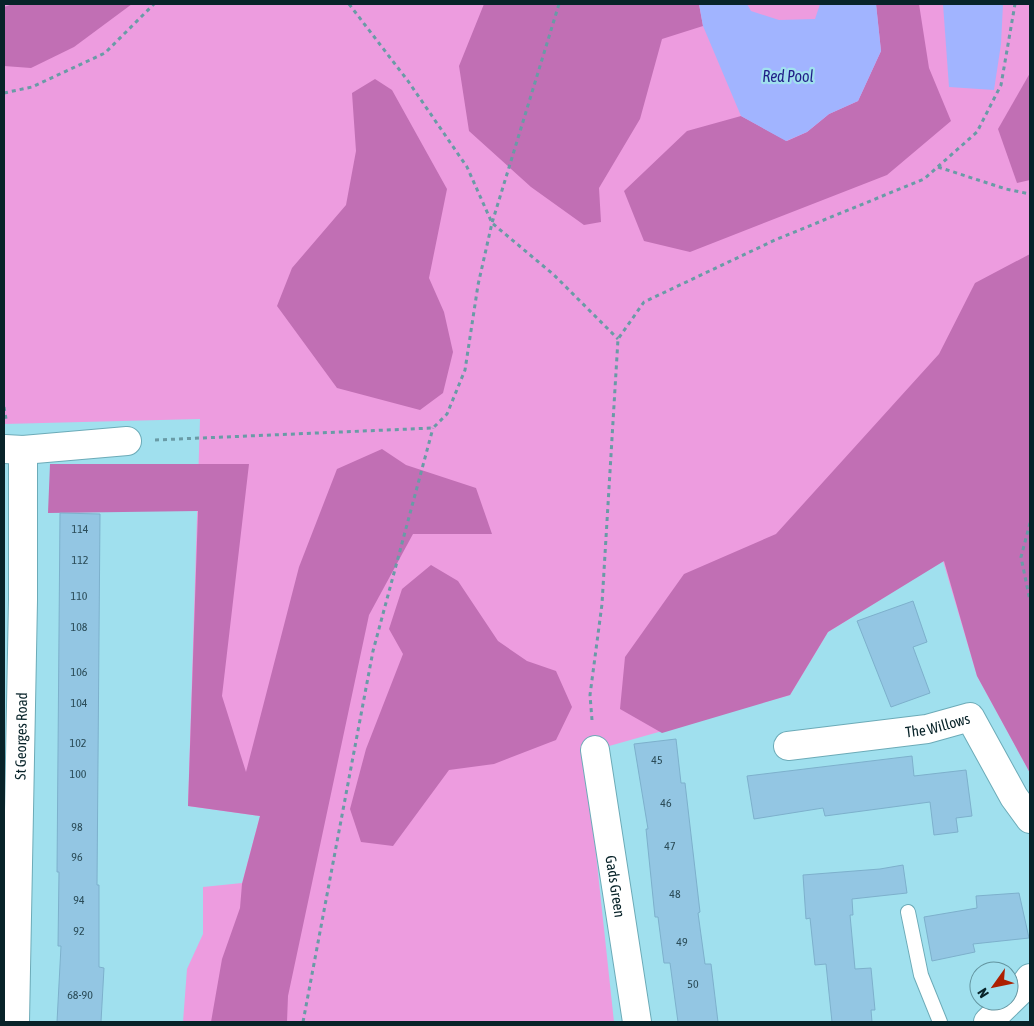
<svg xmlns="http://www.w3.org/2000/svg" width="1034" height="1026" font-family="'Asap Condensed',sans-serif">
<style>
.green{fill:#ed9cdf}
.forest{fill:#c16fb4}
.water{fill:#a1b4ff}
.building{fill:#93c6e3;stroke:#7db0cc}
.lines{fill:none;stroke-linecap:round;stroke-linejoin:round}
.service-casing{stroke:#6cabb8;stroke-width:16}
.minor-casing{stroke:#6cabb8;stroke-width:30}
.path{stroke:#699ba6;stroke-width:3;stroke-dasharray:4 4;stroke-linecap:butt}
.service{stroke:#fff;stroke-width:14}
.minor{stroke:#fff;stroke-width:28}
.labels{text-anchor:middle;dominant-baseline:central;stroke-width:4.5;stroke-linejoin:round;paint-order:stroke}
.number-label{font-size:12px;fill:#2b4c58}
.street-label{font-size:15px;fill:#082329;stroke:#a0e0ee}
.water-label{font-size:16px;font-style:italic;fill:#201e87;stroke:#a0e0ee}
</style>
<rect width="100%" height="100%" fill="#a0e0ee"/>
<path class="green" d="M4 4H1030V773L977 676 943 561 828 632 790 695 595 750 586 761 614 1022H183L187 969 203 934V887L242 883 260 816 188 806 200 419 4 424Z"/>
<g class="forest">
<path d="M13 4H132L74 47 31 68 4 66V7Z"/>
<path d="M484 4H699L703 26 662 39 640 119 599 188 601 222 584 225 531 187 469 131 459 66Z"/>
<path d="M876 4H919L929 68 951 121 887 175 690 252 644 241 624 191 687 131 741 116 787 141 807 132 829 114 858 101 881 51Z"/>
<path d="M1030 73V180L1017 183 998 129Z"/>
<path d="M375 79 392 90 447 189 429 278 444 312 453 352 443 393 420 410 337 388 277 306 292 268 346 205 356 151 352 93Z"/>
<path d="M1030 254V773L977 676 944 561 828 632 790 695 662 733 620 709 625 657 684 574 776 534 939 354 975 283Z"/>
<path d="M382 449 406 465 476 488 492 534H413L369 615 288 996 287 1022H211L222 959 240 908 242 884 260 816 188 806 198 511 48 513 50 464H249L222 696 246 772 299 567 337 469Z"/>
<path d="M431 565 458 581 498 641 527 661 556 671 572 707 556 740 494 764 449 770 393 846 361 842 350 809 366 749 403 654 389 629 402 589Z"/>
</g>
<g class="water">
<path d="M699 4H747L751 11 779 20 815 19 820 4H876L881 51 858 101 829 114 807 132 786 141 741 116 703 26Z"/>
<path d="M943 4H1003L1001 44 994 90 949 87Z"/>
</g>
<g class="building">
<path d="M60 513 100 514 97 885H99V967L104 968 101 1022H57L61 946H58L59 872H57Z"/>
<path d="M913 601 927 642 913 647 930 693 891 707 857 621Z"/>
<path d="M676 739 681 783H685L700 912 698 913 705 964H711L718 1022H678L670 963H664L658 917H655L646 829H648L634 744Z"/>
<path d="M912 756 914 776 966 770 972 816 956 818 958 832 934 835 930 802 825 816 823 808 754 819 747 776Z"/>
<path d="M903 865 907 893 852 899 853 915H850L855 969 871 968 875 1010H871L872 1022H832L826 964 815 965 810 918 806 919 803 875 880 869Z"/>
<path d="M1019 893 1029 938 973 944 975 952 932 961 924 917 977 908 976 896Z"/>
</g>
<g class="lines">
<defs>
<path id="service" d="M908 912 921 975 940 1022"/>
<g id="minor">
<path d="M5 449 23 450 127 441"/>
<path id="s1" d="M788 746 927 729 970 717 1014 797 1030 819"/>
<path id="s2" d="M595 750 637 1022"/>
<path id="s3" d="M15 1022 23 600V450"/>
<path d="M988 1022 1022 989 1030 978"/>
</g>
</defs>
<use href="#service" class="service-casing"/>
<use href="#minor" class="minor-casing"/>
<g class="path">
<path d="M349 4 408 81 467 167 492 223 554 275 618 339"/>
<path d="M4 93 32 87 105 53 154 4"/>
<path d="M938 167 1006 189 1030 194"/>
<path d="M4 407 6 419"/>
<path d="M155 440 433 428 447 414 465 370 478 285 492 223 559 4"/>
<path d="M1030 523 1021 557 1030 601"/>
<path d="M592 720 590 695 602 604 618 339 644 302 775 240 924 179 977 132 1001 85 1015 4"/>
<path d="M303 1022 373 651 433 428"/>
</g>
<use href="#service" class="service"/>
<use href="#minor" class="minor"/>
</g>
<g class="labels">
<g class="number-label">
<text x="80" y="529">114</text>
<text x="80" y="560">112</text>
<text x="79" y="596">110</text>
<text x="79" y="627">108</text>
<text x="79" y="672">106</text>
<text x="79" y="703">104</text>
<text x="78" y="743">102</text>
<text x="657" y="760">45</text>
<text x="78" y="774">100</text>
<text x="666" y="803">46</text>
<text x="77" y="827">98</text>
<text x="670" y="846">47</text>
<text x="77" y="857">96</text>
<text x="675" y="894">48</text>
<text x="79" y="900">94</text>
<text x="79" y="931">92</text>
<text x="682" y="942">49</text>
<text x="693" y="984">50</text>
<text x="80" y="995">68-90</text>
</g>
<g class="street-label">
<text stroke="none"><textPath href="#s1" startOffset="151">The Willows</textPath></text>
<text stroke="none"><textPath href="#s3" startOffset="286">St Georges Road</textPath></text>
<text stroke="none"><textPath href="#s2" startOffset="138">Gads Green</textPath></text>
</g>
<g class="water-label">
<text x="788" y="76">Red Pool</text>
</g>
</g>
<rect width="1034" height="1026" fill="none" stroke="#082329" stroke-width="10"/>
<g transform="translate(994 986) rotate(237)"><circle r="24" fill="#a0e0ee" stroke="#63949f"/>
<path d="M0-4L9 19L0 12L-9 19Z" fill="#ad1f00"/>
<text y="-8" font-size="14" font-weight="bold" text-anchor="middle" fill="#082329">N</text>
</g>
</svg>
